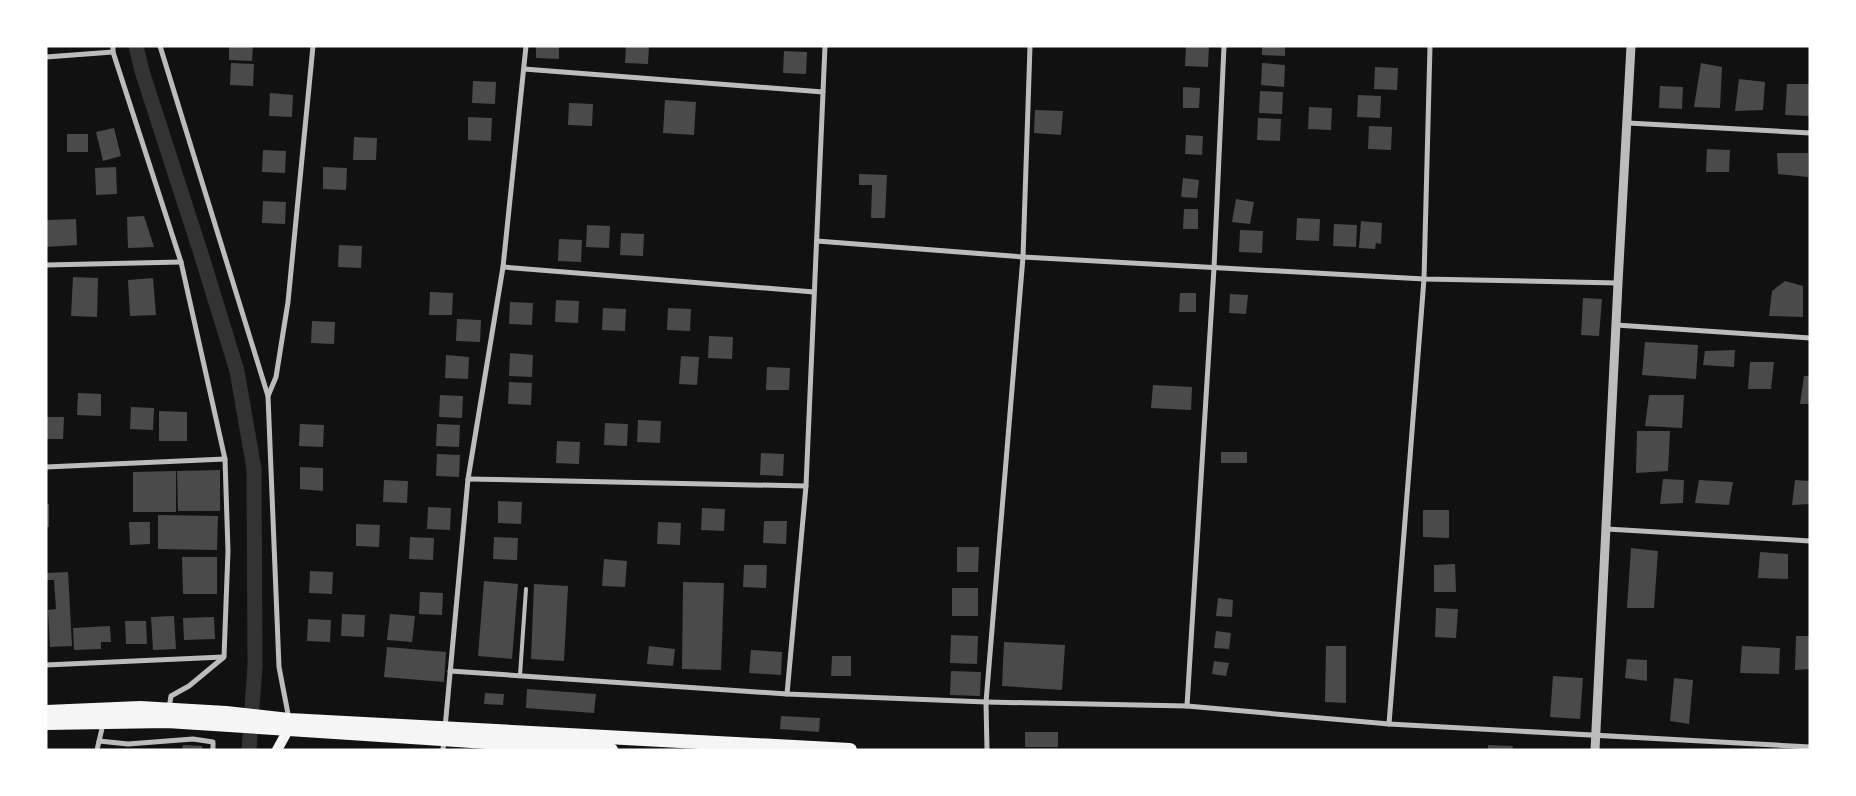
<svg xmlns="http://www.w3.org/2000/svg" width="1856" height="796" font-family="Arial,sans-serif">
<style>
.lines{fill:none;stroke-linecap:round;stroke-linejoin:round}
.canal{stroke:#333;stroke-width:15}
.building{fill:#4a4a4a}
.service{stroke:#bcbcbc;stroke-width:4}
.minor{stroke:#bcbcbc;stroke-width:5}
.tertiary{stroke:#bcbcbc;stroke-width:9}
.secondary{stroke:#f5f5f5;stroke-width:10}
.trunk{stroke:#f5f5f5;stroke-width:14}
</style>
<rect width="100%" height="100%" fill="#111"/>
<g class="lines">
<path class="canal" d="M136 46 142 71 202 257 237 371 254 469 255 666 249 750"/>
</g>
<g class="building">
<path d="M229 46H253L252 61 229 60Z"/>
<path d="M536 46H559V59L536 58Z"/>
<path d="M626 46H649L648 64 625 63Z"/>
<path d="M1186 46H1209L1208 67 1185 66Z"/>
<path d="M1262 46H1285V56L1262 55Z"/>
<path d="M784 51 807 52 806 74 783 73Z"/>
<path d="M231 63 254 64 253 86 230 85Z"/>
<path d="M1262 63 1285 65 1284 87 1261 85Z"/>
<path d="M1701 63 1722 67 1720 108 1694 107Z"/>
<path d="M1375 67 1398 68 1397 90 1374 89Z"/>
<path d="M1739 79 1765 82 1763 110 1735 111Z"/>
<path d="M473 81 496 82 495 104 472 103Z"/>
<path d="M1787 84H1810V116L1785 115Z"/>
<path d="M1660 86 1683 87 1682 109 1659 108Z"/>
<path d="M1183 87 1200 88 1199 108H1183Z"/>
<path d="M1260 91 1283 92 1282 114 1259 113Z"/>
<path d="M270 93 293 95 292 117 269 116Z"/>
<path d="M1358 95 1381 96 1380 118 1357 117Z"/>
<path d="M665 100 696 102 694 135 663 133Z"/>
<path d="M569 103 593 104 592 126 568 125Z"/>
<path d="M1309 107 1332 108 1331 130 1308 129Z"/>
<path d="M1035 110 1063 111 1061 135 1034 133Z"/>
<path d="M468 117 492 118 491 141 468 140Z"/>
<path d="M1258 118 1281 119 1280 141 1257 140Z"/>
<path d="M1369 126 1392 127 1391 150 1368 149Z"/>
<path d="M114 128 121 156 103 161 96 132Z"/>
<rect x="67" y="134" width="21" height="18"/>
<path d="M1186 135 1203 136 1202 155 1185 154Z"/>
<path d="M354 137 377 138 376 160H353Z"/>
<path d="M1707 149 1730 150 1729 172H1706Z"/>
<path d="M263 150 286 151 285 173 262 172Z"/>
<path d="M1777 153H1808V177L1778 174Z"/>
<path d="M116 167 117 194 96 195 95 168Z"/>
<path d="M323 167 347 168 346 190 323 189Z"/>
<path d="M859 174 887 175 885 218H871L872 185H859Z"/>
<path d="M1183 178 1199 180 1197 198 1181 197Z"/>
<path d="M1236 199 1254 202 1250 224 1232 222Z"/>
<path d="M263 201 286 202 285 224 262 223Z"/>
<path d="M1184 209H1198V229H1183Z"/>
<path d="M144 216 154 247 128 248 127 217Z"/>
<path d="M1297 218 1320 219 1319 241 1296 240Z"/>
<path d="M76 219 77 245 46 247V220Z"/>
<path d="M1361 221 1382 223 1381 244 1376 243 1375 249 1359 248Z"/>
<path d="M1334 224 1357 225 1356 247 1333 246Z"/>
<path d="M587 225 610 226 609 248 586 247Z"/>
<path d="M1240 230 1263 231 1262 253 1239 252Z"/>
<path d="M621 233 644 234 643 256 620 255Z"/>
<path d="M559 239 582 240 581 262 558 261Z"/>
<path d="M339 245 362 246 361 268 338 267Z"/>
<path d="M73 277 98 278 97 317 71 316Z"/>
<path d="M153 278 156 315 130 316 128 280Z"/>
<path d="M1785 281 1803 286V317L1769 316 1772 291Z"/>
<path d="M430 292 453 293 452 315H429Z"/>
<path d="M1180 293H1196V312H1179Z"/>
<path d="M1230 294 1248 295 1246 314 1229 313Z"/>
<path d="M1583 298 1602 299 1599 336 1581 335Z"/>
<path d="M556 300 579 301 578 323 555 322Z"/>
<path d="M510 302 533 303 532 325 509 324Z"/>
<path d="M603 308 626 309 625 331 602 330Z"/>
<path d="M668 308 691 309 690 331 667 330Z"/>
<path d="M457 319 481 320 480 342 456 341Z"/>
<path d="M312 321 335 322 334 344 311 343Z"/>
<path d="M709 336 733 337 732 359 708 358Z"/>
<path d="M1645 342 1698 345 1696 379 1642 375Z"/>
<path d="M1735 350 1734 367 1703 365 1705 351Z"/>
<path d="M510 353 533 355 532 377 509 376Z"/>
<path d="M446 355 469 357 468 379 445 378Z"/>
<path d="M681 356 699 357 697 385 679 384Z"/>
<path d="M1750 362H1774L1771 389H1748Z"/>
<path d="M767 367 790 368 789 390H766Z"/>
<path d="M1804 376H1810V404H1800Z"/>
<path d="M509 382 532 383 531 405 508 404Z"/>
<path d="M1153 385 1192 387 1191 410 1151 408Z"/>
<path d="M78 393 101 394V416L77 415Z"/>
<path d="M440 395 463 396 462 418 439 417Z"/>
<path d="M1649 395H1684L1682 428 1645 426Z"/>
<path d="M131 407 154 408 153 430 130 429Z"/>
<path d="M159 411 187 412V441H159Z"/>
<path d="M46 417H64L63 439H46Z"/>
<path d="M638 420 661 421 660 443 637 442Z"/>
<path d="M605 423 628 424 627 446 604 445Z"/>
<path d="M300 424 324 425 323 447 299 446Z"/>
<path d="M437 424 460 425 459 447 436 446Z"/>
<path d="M1637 431H1670L1668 471 1636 473Z"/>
<path d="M557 441 580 442 579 464 556 463Z"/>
<rect x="1221" y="452" width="26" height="11"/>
<path d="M761 453 784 454 783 476 760 475Z"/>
<path d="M437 454 460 455 459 477 436 476Z"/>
<path d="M300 467 323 468V491L300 489Z"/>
<path d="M220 470V511H178L177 471Z"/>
<path d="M176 471V512H133V472Z"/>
<path d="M1663 479 1684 480 1683 503 1660 504Z"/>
<path d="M384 480 408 481 407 503 383 502Z"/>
<path d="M1699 480 1733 482 1729 505 1695 503Z"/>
<path d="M1795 480 1810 481V504L1792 505Z"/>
<path d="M498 501 522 502 521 524 498 523Z"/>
<rect x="46" y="504" width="3" height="23"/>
<path d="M428 507 451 508 450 530 427 529Z"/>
<path d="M702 508 725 509 724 531 701 530Z"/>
<path d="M1423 510H1449V538L1423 537Z"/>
<path d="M158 515 218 516 217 550 158 549Z"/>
<path d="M764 521H787L786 544 763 543Z"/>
<path d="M129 522H150V544L130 545Z"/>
<path d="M658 522 681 523 680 545 657 544Z"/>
<path d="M356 524 380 525 379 547 356 546Z"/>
<path d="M410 537 434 538 433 560 409 559Z"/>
<path d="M494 537 518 538 517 560 493 559Z"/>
<path d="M957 547H979L978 572H957Z"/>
<path d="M1631 548 1658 551 1654 608H1627Z"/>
<path d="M1760 552 1788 554V579L1758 578Z"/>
<path d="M182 557H217V594H183Z"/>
<path d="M604 559 627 561 625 587 602 586Z"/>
<path d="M1455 564 1456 592H1434V565Z"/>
<path d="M744 565H767L766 588 743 587Z"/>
<path d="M310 571 333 572 332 594 309 593Z"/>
<path d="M68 572 72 646 50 647 48 610 56 609 54 580H46V573Z"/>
<path d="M484 581 518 584 512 659 478 656Z"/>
<path d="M683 582 724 583 721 670 682 669Z"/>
<path d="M534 584 568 586 564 661 531 659Z"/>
<rect x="952" y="588" width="26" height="28"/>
<path d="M420 592 443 593 442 615 419 614Z"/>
<path d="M1218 598 1233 600 1232 617 1216 616Z"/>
<path d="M1436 608 1458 609 1456 638 1435 637Z"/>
<path d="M342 614 365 615 364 637 341 636Z"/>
<path d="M390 614 415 616 412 642 387 640Z"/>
<path d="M174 616 176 649 153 650 151 617Z"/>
<path d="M214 617 215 639 184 640 183 618Z"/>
<path d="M308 619 331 620 330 642 307 641Z"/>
<path d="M125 621H146L147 644H126Z"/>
<path d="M110 626 111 642H101V649L74 650 73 628Z"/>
<path d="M1216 631 1231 633 1229 649 1214 648Z"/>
<path d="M951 635 978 636 977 664 950 663Z"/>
<path d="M1796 636H1810V669L1795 670Z"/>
<path d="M1004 642 1065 645 1062 690 1002 686Z"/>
<path d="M649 646 675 649 673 666 647 664Z"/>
<path d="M1326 646H1346V703L1325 702Z"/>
<path d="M1742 646 1780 648 1779 674 1740 673Z"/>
<path d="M387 647 446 652 444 682 384 677Z"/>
<path d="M751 650 782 652 781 675 749 673Z"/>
<path d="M832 656H851V676H831Z"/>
<path d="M1627 659 1647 660V681L1625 678Z"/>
<path d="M1214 661 1229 663 1226 676 1212 674Z"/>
<path d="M951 671 981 672 980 696 950 695Z"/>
<path d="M1553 676 1583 678 1580 719 1550 717Z"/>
<path d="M1674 678 1693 680 1689 724 1670 721Z"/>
<path d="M527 689 596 694 594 713 526 708Z"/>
<path d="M485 693 504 694 503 705 484 704Z"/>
<path d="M781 716 820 718 819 732 780 729Z"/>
<rect x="1025" y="732" width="33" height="15"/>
<path d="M183 745 202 746V750H182Z"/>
<path d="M1488 745 1513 746 1512 750H1488Z"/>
</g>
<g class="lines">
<path class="service" d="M520 675 526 589"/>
<g class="minor">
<path d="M113 46V52L181 262 225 459 228 551 224 657 189 686 171 696 169 708"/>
<path d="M160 46 268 396 279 667 289 719"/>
<path d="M46 57 113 52"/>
<path d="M524 69 823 92"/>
<path d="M1628 123 1810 133"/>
<path d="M817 241 1023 257 1424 279 1618 283"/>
<path d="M46 265 181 262"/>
<path d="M503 267 814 292"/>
<path d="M1616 325 1810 338"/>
<path d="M268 396 276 377 288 302 313 46"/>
<path d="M46 467 225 459"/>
<path d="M468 479 806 486"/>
<path d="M1607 529 1810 541"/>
<path d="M46 665 223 657"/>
<path d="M450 671 787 694 986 702 1187 706 1389 724 1810 747"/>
<path d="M787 694 806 486 825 46"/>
<path d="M1187 706 1214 268 1224 46"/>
<path d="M1389 724 1424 279 1430 46"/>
<path d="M445 728 468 479 503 267 526 46"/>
<path d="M99 741 128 744 193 739 213 742V750"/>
<path d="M97 750 103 724"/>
<path d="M443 750 444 739"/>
<path d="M987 750 986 702 1023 257 1030 46"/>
</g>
<path class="tertiary" d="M1595 750 1618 283 1631 46"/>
<path class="secondary" d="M277 750 288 730"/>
<g class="trunk">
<path d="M46 712 140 708 226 713 289 720 850 750"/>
<path d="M46 723 167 721 611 750"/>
</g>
</g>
<rect width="1856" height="796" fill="none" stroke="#ffffff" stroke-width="95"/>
</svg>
